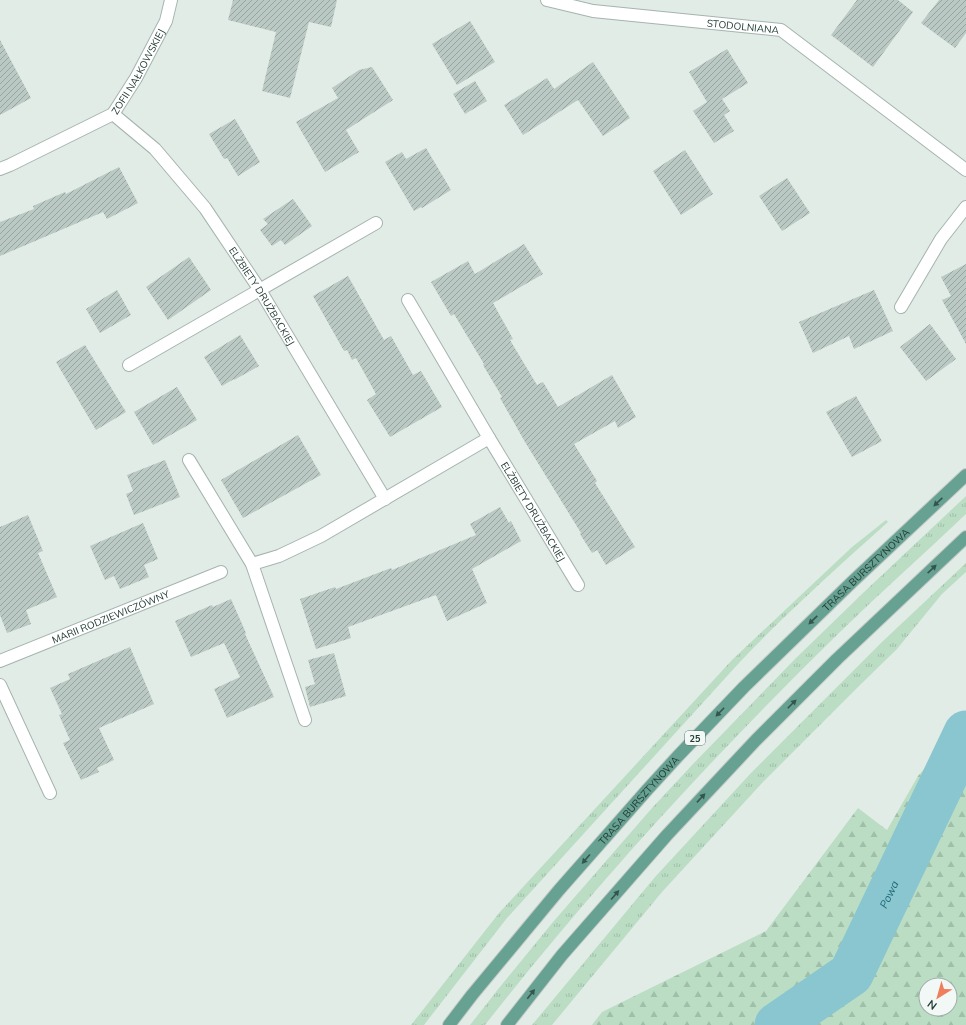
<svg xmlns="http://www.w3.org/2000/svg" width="966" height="1025" font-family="Mulish,sans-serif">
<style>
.grass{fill:url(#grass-tufts)}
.forest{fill:url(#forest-firs);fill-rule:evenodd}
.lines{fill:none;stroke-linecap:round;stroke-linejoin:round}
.river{stroke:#8ac6d0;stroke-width:45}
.building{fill:url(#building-hatch)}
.service-casing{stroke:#a5b4ae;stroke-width:14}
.minor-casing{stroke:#a5b4ae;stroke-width:14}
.primary-casing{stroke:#c1c8c6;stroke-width:14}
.service{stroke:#fff;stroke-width:12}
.minor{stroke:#fff;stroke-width:12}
.primary{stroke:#67a191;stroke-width:12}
.oneway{fill:#33554c}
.labels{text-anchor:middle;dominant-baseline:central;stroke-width:3;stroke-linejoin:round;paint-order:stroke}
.shield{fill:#f2f8f5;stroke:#60746f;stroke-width:1}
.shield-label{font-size:9px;font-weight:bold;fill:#223c35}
.street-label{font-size:10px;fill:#223c35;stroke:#f2f8f5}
.water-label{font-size:11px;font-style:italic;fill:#1d6977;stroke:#f2f8f5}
</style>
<defs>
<pattern id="grass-tufts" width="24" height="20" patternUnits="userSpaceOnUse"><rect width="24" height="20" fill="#bbddc4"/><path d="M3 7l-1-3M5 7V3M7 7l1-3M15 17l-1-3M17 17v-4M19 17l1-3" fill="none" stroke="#a0bfa9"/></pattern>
<pattern id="forest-firs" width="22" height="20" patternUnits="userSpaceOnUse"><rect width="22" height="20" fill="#bbddc4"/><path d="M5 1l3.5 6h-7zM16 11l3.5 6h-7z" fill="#a0bfa9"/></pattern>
<pattern id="building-hatch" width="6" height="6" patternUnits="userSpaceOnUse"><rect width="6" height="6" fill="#bac9c3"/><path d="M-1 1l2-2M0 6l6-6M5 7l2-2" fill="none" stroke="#97a49f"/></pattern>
</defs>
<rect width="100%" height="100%" fill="#e2ece7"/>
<g class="grass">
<path d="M966 496V514C924 554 881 592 840 632 713 756 594 886 485 1025H470L499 988 553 922 652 808 693 764 795 659 863 593Z"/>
<path d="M886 520 888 522C837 568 786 613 739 663L507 918 424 1025H411L499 913 732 660 852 547Z"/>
<path d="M966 563V572L942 594 897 649 858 687 763 782 662 892 552 1025H532L655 877 751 773 883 641Z"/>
</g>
<path class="forest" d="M966 721V1025H592L602 1012 766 931 858 808 887 830 918 776ZM926 985H950V1009H926Z"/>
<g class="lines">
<path class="river" id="s1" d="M777 1025 851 974 966 733"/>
</g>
<g class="building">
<path d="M233 0H337L331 27 309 22 290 98 262 91 276 32 228 20Z"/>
<path d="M857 0H898L913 12 873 67 831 35Z"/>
<path d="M939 0H966V33L955 48 921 23Z"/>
<path d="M470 21 495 62 457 85 432 44Z"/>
<path d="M0 40 31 98 0 115Z"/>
<path d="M727 49 748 83 722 99 730 111 724 115 734 131 714 143 693 111 707 102 689 72Z"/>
<path d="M593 62 630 118 603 136 578 100 523 135 504 105 547 78 554 89Z"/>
<path d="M372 67 393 100 346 130 359 152 325 172 296 122 338 98 332 88 359 70Z"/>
<path d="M475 81 487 101 465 114 453 94Z"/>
<path d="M235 119 260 162 238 176 227 158 224 159 209 134Z"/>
<path d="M426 148 451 190 422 208 421 207 414 211 385 162 402 152 406 159Z"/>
<path d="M685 150 713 194 681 215 653 171Z"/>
<path d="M119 167 138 203 107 219 103 212 0 256V222L34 209 33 206 65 192 66 194Z"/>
<path d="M787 178 810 213 782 231 759 196Z"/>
<path d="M293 199 312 226 285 245 281 240 272 246 260 230 268 224 263 219Z"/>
<path d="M524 244 543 274 493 303 513 339 510 340 537 385 543 382 558 407 612 375 636 417 618 428 615 421 574 444 597 481 595 483 635 547 606 565 597 550 592 553 580 534 581 533 525 442 500 398 502 397 483 365 484 364 454 314 451 316 431 282 468 261 475 274Z"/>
<path d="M189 257 211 290 168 320 146 287Z"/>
<path d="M966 264V344L942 300 951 296 941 277Z"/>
<path d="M348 276 384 340 391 336 413 375 421 371 442 407 390 437 367 400 376 394 356 358 352 360 347 350 344 351 313 296Z"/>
<path d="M117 290 131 315 100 333 86 309Z"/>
<path d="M874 290 893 331 854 349 849 336 813 353 799 322Z"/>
<path d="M930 324 956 359 926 381 900 347Z"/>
<path d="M240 335 259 366 234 380V379L222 386 204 357Z"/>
<path d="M85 345 126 412 96 430 56 362Z"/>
<path d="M177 387 197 420 153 445 134 412Z"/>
<path d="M856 396 882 441 852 457 826 412Z"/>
<path d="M298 435 321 475 243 518 221 480Z"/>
<path d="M165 460 180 497 134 515 126 494 133 491 127 475Z"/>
<path d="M500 507 509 523 511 521 521 541 472 569 487 603 447 621 436 595 348 627 351 638 316 649 300 599 335 587 336 589 391 568 392 570 476 535 470 524Z"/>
<path d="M28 515 43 551 38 553 57 597 26 610 31 624 7 633 0 615V527Z"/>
<path d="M143 523 158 559 144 565 149 577 120 589 114 576 105 580 90 546Z"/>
<path d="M231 599 246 633 245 634 274 697 227 718 214 689 240 677 224 643 191 657 175 621 212 605 213 607Z"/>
<path d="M130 647 154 704 99 728 114 760 97 768 99 772 81 780 63 743 70 740 59 715 62 714 50 688 70 679 68 674Z"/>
<path d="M334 653 346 696 310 707 305 687 315 684 308 660Z"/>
</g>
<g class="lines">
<defs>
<g id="service">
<path d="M901 307 941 239 966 207"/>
<path d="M189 460 252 564 305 720"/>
<path d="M0 685 50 793"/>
</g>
<g id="minor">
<path id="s2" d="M547 0 593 11 781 30 966 170"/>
<path id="s3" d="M113 114 155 149 205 208 260 290 385 499"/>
<path id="s4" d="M0 169 10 165 113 114 136 78 166 21 171 0"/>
<path d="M408 300 489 438"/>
<path d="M129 365 376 223"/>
<path id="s5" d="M252 564 279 556 321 536 489 438 578 585"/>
<path id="s6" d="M0 661 221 572"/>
</g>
<g id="primary">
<path id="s7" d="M449 1025 472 995 559 890 647 790 678 756 744 687 852 582 966 475"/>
<path d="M507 1025 562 955 667 835 756 740 837 659 966 537"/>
</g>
</defs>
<use href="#service" class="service-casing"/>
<use href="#minor" class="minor-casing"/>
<use href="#primary" class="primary-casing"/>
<use href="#service" class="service"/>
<use href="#minor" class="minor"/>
<use href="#primary" class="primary"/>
</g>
<defs><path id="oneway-solid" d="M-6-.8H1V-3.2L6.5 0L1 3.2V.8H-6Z"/></defs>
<g class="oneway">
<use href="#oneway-solid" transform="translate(938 502) rotate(137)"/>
<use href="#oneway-solid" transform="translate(932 569) rotate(-43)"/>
<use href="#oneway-solid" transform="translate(813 620) rotate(136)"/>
<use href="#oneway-solid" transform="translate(792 704) rotate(-45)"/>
<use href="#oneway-solid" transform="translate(720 712) rotate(134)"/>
<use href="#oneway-solid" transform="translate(701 798) rotate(-47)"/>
<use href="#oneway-solid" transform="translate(586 859) rotate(131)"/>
<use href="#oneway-solid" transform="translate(615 895) rotate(-49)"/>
<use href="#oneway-solid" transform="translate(531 994) rotate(-52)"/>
</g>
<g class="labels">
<rect class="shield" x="685" y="731" width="20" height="14" rx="3"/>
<g class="shield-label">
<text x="695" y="738">25</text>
</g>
<g class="street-label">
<text stroke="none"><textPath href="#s2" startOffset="198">STODOLNIANA</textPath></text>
<text stroke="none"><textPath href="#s4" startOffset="175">ZOFII NAŁKOWSKIEJ</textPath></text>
<text stroke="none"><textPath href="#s3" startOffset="237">ELŻBIETY DRUŻBACKIEJ</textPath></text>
<text stroke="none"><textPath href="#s5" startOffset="355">ELŻBIETY DRUŻBACKIEJ</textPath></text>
<text stroke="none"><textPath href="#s7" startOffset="618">TRASA BURSZTYNOWA</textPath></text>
<text stroke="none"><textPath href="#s6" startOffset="119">MARII RODZIEWICZÓWNY</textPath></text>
<text stroke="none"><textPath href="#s7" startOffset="294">TRASA BURSZTYNOWA</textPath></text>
</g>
<g class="water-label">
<text stroke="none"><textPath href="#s1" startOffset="178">Powa</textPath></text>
</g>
</g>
<g transform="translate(938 997) rotate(217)"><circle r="19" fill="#f2f8f5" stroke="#9fada8"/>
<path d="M0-3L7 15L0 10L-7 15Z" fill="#ef7e5c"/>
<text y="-6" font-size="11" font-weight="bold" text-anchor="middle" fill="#223c35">N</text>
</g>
</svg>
